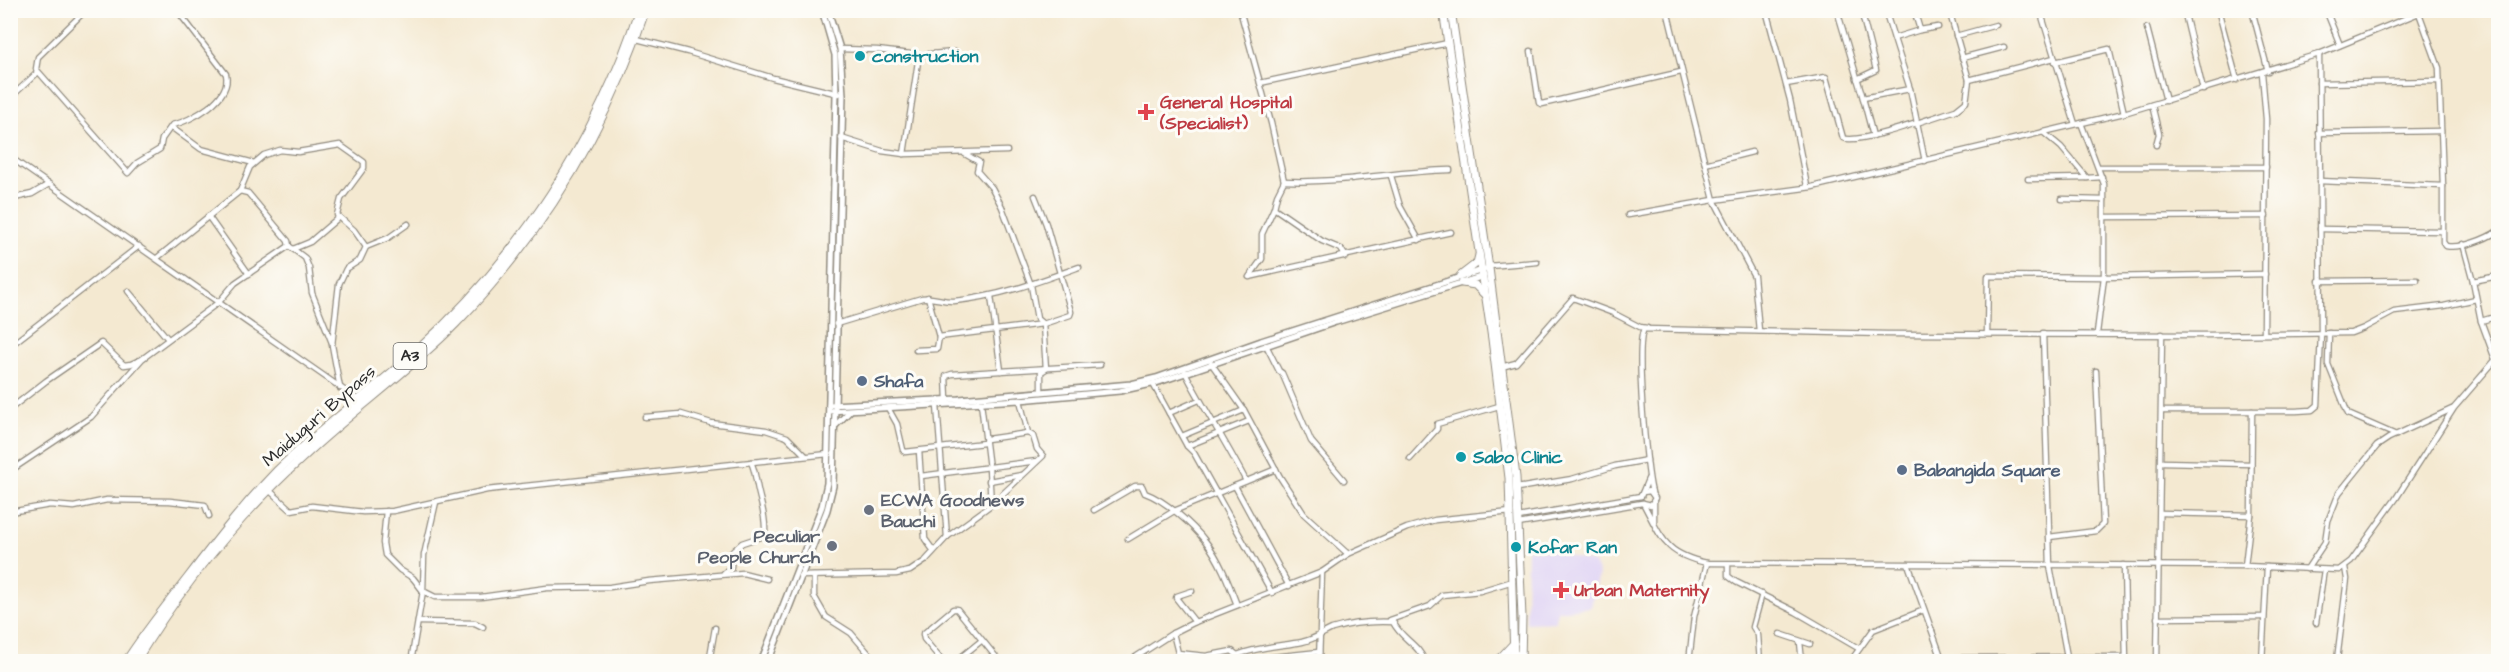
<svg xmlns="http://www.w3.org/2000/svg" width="2509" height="672" font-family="'Architects Daughter',sans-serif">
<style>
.built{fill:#e0d4f4}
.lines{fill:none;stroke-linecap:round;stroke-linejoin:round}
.minor-casing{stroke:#908a7e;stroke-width:7}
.tertiary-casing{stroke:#908a7e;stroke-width:8}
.primary-casing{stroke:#908a7e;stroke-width:9}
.trunk-casing{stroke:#908a7e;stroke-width:10}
.minor{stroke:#fff;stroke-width:4.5}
.tertiary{stroke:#fff;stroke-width:5}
.primary{stroke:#fff;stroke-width:7}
.trunk{stroke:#fff;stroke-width:8}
.culture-dot{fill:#0f9aa8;stroke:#fdfcf7;stroke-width:2}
.health-dot{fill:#e0444e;stroke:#fdfcf7;stroke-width:2}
.service-dot{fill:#5c6f8a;stroke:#fdfcf7;stroke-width:2}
.worship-dot{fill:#6b7280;stroke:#fdfcf7;stroke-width:2}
.labels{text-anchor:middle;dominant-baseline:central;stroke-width:6;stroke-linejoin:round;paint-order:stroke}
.shield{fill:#fdfcf7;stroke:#6a6a68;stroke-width:1.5}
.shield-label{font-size:16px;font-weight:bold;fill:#2b2b2b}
.culture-label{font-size:18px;font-weight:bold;fill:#0d838f;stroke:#fdfcf7;text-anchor:start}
.health-label{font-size:18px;font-weight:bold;fill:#be3a42;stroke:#fdfcf7;text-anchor:start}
.service-label{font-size:18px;font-weight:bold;fill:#4e5e75;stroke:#fdfcf7;text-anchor:start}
.street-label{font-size:18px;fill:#2b2b2b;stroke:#fdfcf7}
.worship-label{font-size:18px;font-weight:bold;fill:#5b616d;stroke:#fdfcf7;text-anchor:start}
</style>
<rect width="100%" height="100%" fill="#fdfcf7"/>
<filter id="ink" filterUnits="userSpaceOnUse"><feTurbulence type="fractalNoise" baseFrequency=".0167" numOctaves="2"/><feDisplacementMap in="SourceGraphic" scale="12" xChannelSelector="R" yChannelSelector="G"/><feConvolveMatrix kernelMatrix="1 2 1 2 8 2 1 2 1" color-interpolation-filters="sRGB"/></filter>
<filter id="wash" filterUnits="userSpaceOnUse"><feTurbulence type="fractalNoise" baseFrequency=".008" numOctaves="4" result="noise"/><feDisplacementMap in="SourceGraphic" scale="24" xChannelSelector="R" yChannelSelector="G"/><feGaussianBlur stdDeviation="1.35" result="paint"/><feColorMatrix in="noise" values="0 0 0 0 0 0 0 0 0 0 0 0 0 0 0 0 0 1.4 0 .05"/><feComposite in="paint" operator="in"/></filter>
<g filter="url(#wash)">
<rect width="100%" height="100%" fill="#f4e9d1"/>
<path class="built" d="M1527 549 1552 551 1594 563 1599 574 1591 607 1557 611 1556 622 1526 623Z"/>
</g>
<g filter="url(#ink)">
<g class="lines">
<defs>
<g id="minor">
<path d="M86 10 38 57 36 69 128 173 137 163 160 149 162 139 172 125C191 121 232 99 226 74L177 10"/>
<path d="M1240 10 1271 123 1284 181 1277 195 1274 208 1262 234V259L1249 277 1451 232"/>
<path d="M1667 10 1714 200 1754 276 1759 331"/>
<path d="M1766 10 1790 100 1807 186"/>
<path d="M1837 10 1863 98 1910 89"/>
<path d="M1885 10 1910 89 1925 161"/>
<path d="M2040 10 2075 124"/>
<path d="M2184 10 2203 90"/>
<path d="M2252 10 2268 71"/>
<path d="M2326 10 2340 45"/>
<path d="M1950 13 1960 10"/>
<path d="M2219 13 2237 80"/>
<path d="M2419 13 2439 68 2443 186V242L2446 246C2461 249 2486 239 2498 231"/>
<path d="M2147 28 2166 101"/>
<path d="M1920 30 1938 27"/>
<path d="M1956 36 1996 25"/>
<path d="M633 38 688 52 773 78 839 94"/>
<path d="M1894 38 1920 30 1914 10"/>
<path d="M840 49 877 50 919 55 955 52"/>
<path d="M1531 51 1539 103 1542 104 1681 72"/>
<path d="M1962 58 2004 47"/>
<path d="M2055 62 2109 49 2124 113"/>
<path d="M10 66 15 93"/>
<path d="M2262 73 2266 119 2264 333"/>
<path d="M1857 79 1876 70 1861 10"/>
<path d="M1969 80 2054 58"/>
<path d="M1260 83 1448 43"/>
<path d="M2319 83 2439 81"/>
<path d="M1786 84 1826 77 1843 138C1859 145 1936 116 1956 110L1966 102 1969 80 1949 10"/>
<path d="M10 98 37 73"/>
<path d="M1863 98 1873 136"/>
<path d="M2152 105 2159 134 2156 145"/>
<path d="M2081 123 2104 184V277L2097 333"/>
<path d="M171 127 201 149 254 163"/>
<path d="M2043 132 2061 147 2087 178 2102 177"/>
<path d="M2319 133 2441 131"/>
<path d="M841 138 882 151 904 154 1007 151"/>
<path d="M904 154 919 55"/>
<path d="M965 154 979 162 977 171 992 188 1002 207 1031 285 1037 319 1043 324 1046 369 1041 372V392"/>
<path d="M10 157 360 401"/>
<path d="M1705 164 1752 152"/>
<path d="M2099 167H2266"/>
<path d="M1391 176 1400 206 1419 240"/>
<path d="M2028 179 2087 178"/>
<path d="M1284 181C1340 184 1395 171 1450 170"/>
<path d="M2319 181 2443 186"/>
<path d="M240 191 248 193 288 241 289 246 305 258 309 268 312 293 332 343"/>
<path d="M10 199 32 194 49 184"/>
<path d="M2062 199 2104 200"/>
<path d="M1274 208 1322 241 1341 249 1346 257"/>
<path d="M1628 215 1714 200 1812 187 2124 113 2319 54 2426 10"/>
<path d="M208 216 249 274"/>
<path d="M2105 217 2266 216"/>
<path d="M2320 229 2441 231"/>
<path d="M2463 244 2473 281"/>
<path d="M293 249 310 242 338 218"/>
<path d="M157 258 240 191 250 167 264 155 280 150 298 152 340 145 364 162V168L341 199 337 215 354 230 366 247"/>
<path d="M1489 266 1537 262"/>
<path d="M2498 276 2473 281 2481 321 2495 359 2498 362"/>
<path d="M2319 281 2417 280"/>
<path d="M128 291 168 339"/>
<path d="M991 296 1001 371"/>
<path d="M928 297 939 337"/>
<path d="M2481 321 2498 316"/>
<path d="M836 324 922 298C934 296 943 302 954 301 998 297 1038 282 1079 267"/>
<path d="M1987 333 1988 276 2104 277 2265 274"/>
<path d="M2043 333 2050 566 2068 662"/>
<path d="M2329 333 2328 364 2348 414 2396 435"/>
<path d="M1266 345 1279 371 1282 373 1311 441 1344 480"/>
<path d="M10 346 139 246"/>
<path d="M916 350 937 349 939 337 1043 324 1070 315 1071 312 1046 224 1035 196"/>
<path d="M1211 363 1244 410 1280 477 1304 514 1348 554"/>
<path d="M1501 367 1516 363 1573 298 1613 313 1640 327 1647 328"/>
<path d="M1185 372C1204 409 1227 444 1246 481"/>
<path d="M1153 384 1187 446 1194 453 1272 593"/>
<path d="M340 388 332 345 339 284 346 269 360 260 366 247 388 238 408 224"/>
<path d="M947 400 946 376 952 374 1100 365"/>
<path d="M981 403 989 468 991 505"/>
<path d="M937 405 947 537"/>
<path d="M888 408 897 424 903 450 905 452 984 443 987 439 1028 433"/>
<path d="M10 409 46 381 101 343 124 365 131 364 140 360"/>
<path d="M2163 411H2296L2312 410 2318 405 2321 333 2319 54"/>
<path d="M1169 413 1199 400"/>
<path d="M645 417 681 414 711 423 766 430 787 437 805 455"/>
<path d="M1182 436 1244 410"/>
<path d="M1187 446 1249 421"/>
<path d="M919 451 925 539 933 550"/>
<path d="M1410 459 1437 429V424L1499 406"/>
<path d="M2162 462 2251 464"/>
<path d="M10 471 91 417 142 359 219 302 235 283 289 246"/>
<path d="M921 476 1037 461"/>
<path d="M989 481 1022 475"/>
<path d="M1235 486 1289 586"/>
<path d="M1517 488 1572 479 1615 466 1647 460"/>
<path d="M269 490 291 510 312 506 363 512 393 511 487 490 828 454"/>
<path d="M1643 492 1650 491 1655 498 1651 505 1643 503"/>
<path d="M1652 492C1646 471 1635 343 1644 329L1887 334 2208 335 2351 333 2364 328 2394 312 2444 306 2476 299"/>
<path d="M1641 496 1648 479"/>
<path d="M1643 503C1662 538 1664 554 1707 563L2245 566 2339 570 2351 561 2395 500 2454 408 2498 357"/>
<path d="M1094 510 1135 486H1142L1145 493C1165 500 1193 525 1206 542 1220 560 1229 584 1237 605"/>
<path d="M386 511 383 543 385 555 400 570 413 578 423 591 435 597H481L547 588 610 587 649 581 743 573 767 579"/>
<path d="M10 512 50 505 74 507 107 500 170 501 205 505 209 516"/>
<path d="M2161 513 2251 515"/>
<path d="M1518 517 1641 496"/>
<path d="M1654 521V502"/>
<path d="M1518 524 1642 503"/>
<path d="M2049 537 2096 531 2103 524 2096 371"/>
<path d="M1128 539 1174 511 1276 469"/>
<path d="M1728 564V576L1736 582 1796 612 1858 648"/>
<path d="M1908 564 1943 662"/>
<path d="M2124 565 2126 662"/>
<path d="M2245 566 2251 515 2252 411"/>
<path d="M2307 569 2325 542 2328 521 2339 493 2377 446 2389 438 2452 409"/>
<path d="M724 573 731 567 732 552 742 543 760 537 765 532C766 515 760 502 757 485 755 477 755 470 751 462"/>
<path d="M800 576 896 574 910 571 925 561 947 537 991 505 1043 456 1037 449 1033 436 1028 433 1020 400"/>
<path d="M814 576V596L826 617 851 633 876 662"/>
<path d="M1192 591 1177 596 1176 598 1195 622"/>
<path d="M2157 618 2264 617"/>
<path d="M1390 620 1430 606 1442 595 1480 591 1513 581"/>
<path d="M418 622 475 623 483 627"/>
<path d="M2316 623 2324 570"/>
<path d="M1173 633 1178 653 1206 656 1232 651 1237 655C1258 647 1280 646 1302 642 1315 639 1321 634 1332 629 1351 623 1374 621 1393 622 1401 639 1419 644 1425 662"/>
<path d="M1780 634 1810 644"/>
<path d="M1800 642 1802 662"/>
<path d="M1942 658 2126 657"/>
<path d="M2337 660 2347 579 2345 567"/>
<path d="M411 662 423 591 424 555 436 502"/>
<path d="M709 662 715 628"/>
<path d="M943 662 924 639 923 634 953 609H957L1000 662"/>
<path d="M955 662 981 641"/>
<path d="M1128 662 1173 633 1195 622 1322 572 1348 554 1407 528 1435 520 1511 512"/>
<path d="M1246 662 1254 659 1319 652"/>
<path d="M1319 662 1322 572"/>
<path d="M1689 662 1694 617 1707 563"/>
<path d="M1760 662 1758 635 1753 627 1762 594"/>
<path d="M1850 662 1873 630 1924 610"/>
<path d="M2157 662 2162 334"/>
<path d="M2262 662 2267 567"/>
</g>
<g id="tertiary">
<path d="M829 405 959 399 1131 384 1156 378 1261 341 1489 268"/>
<path d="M830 411 1020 400 1120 391 1156 383 1336 322 1484 276"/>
<path d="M836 425 850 411"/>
<path d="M761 662 822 506 827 483 836 94 835 55 822 10"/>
<path d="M768 662 827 510 833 486 843 95 840 49 828 10"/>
<path d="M1486 662 1516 653"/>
</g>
<g id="primary">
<path d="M1443 10 1492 339 1509 478 1514 662"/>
<path d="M1451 10 1489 268 1516 477 1522 617 1521 662"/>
<path d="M1460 276 1477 263 1479 255"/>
<path d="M1462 283 1475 285 1485 295"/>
<path d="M1500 658 1514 643"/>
</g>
<g id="trunk">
<path d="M126 662C145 632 167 605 188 578 217 540 245 504 278 470 322 427 373 391 419 349 519 258 598 139 639 10"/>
<path d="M135 662C181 586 240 514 305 455 354 409 409 371 456 323 542 234 607 128 645 10"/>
</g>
</defs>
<use href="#minor" class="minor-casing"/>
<use href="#tertiary" class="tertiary-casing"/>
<use href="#primary" class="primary-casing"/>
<use href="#trunk" class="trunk-casing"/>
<use href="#minor" class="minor"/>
<use href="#tertiary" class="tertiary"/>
<use href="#primary" class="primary"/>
<use href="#trunk" class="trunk"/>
</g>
</g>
<g class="culture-dot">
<circle cx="860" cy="56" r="6"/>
<circle cx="1461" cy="457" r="6"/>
<circle cx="1516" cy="547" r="6"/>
</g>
<g class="health-dot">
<path d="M1143 103h6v6h6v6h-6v6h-6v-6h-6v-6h6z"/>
<path d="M1558 581h6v6h6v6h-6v6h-6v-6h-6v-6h6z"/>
</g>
<g class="service-dot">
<circle cx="862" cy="381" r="6"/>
<circle cx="1902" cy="470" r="6"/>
</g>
<g class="worship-dot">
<circle cx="869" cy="510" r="6"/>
<circle cx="832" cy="546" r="6"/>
</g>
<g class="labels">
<rect class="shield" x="393.5" y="343" width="33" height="26" rx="4.5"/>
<g class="shield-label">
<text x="410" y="356">A3</text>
</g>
<g class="culture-label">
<text x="872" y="56">construction</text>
<text x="1473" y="457">Sabo Clinic</text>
<text x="1528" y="547">Kofar Ran</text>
</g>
<g class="health-label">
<text x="1160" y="102">General Hospital<tspan x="1160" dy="21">(Specialist)</tspan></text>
<text x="1574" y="590">Urban Maternity</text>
</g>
<g class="service-label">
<text x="874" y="381">Shafa</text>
<text x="1914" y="470">Babangida Square</text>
</g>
<g class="street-label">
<text transform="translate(319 416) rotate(-41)">Maiduguri Bypass</text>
</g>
<g class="worship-label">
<text x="881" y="500">ECWA Goodnews<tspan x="881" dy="21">Bauchi</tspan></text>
<text x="820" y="536" text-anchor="end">Peculiar<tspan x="820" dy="21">People Church</tspan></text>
</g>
</g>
<rect width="2509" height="672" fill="none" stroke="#fdfcf7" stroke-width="36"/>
</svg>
